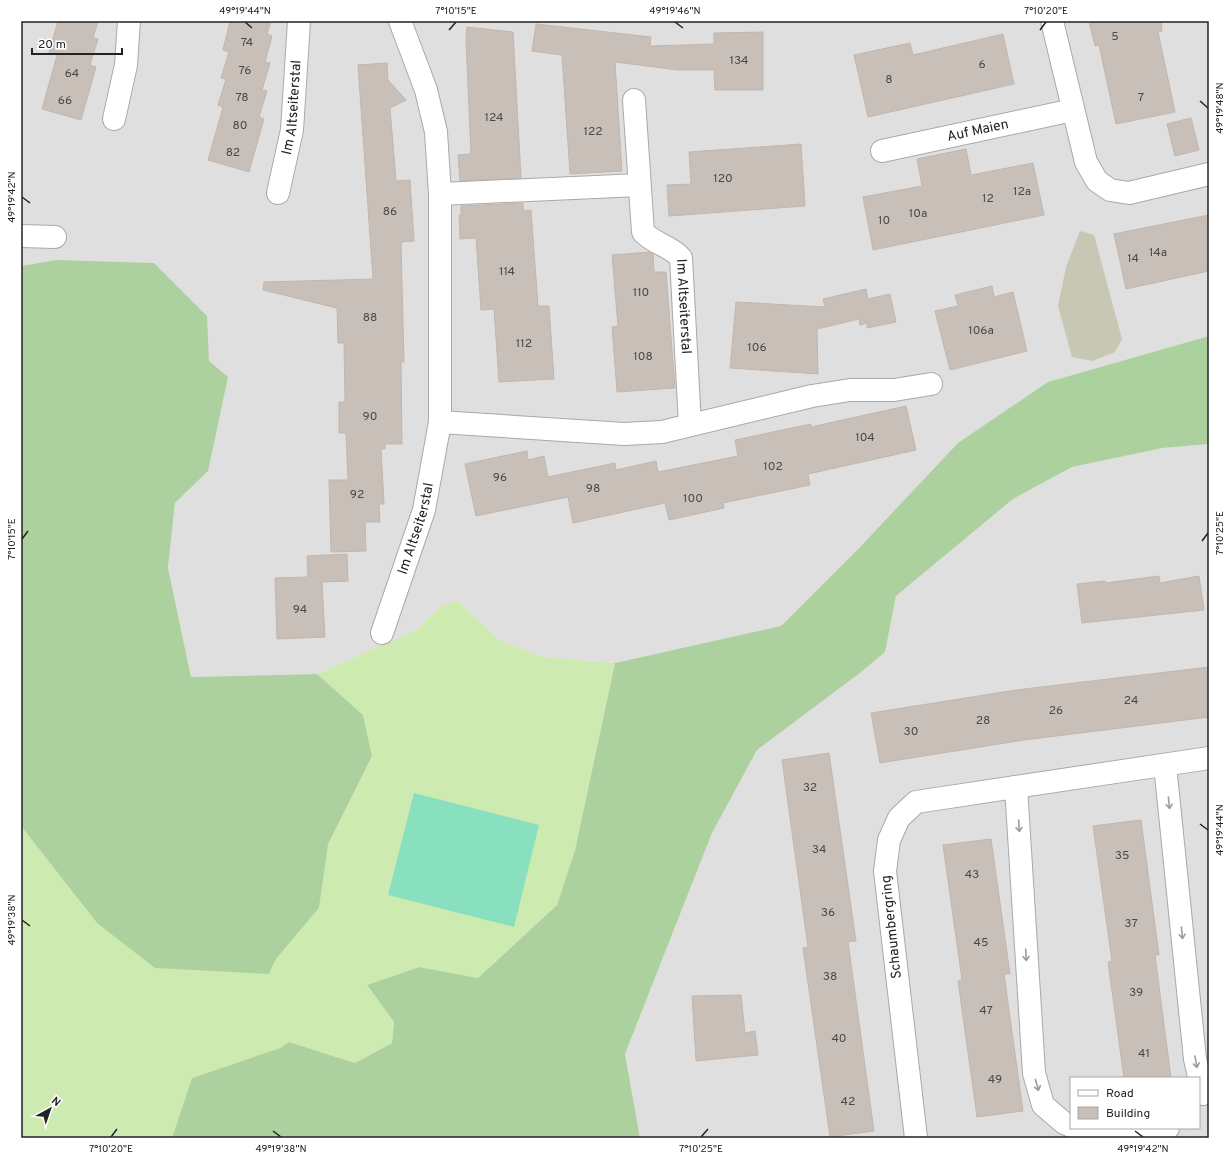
<svg xmlns="http://www.w3.org/2000/svg" width="1230" height="1159" font-family="Overpass,sans-serif">
<style>
.residential{fill:#e0dfdf;fill-rule:evenodd}
.construction{fill:#c7c7b4}
.grass{fill:#cdebb0}
.forest{fill:#add19e}
.pitch{fill:#88e0be}
.building{fill:#c7bfb8;stroke:#c4b6ab}
.lines{fill:none;stroke-linecap:round;stroke-linejoin:round}
.minor-casing{stroke:#a9a9a9;stroke-width:24}
.minor{stroke:#fff;stroke-width:22}
.oneway{stroke:#9c9c9c}
.ticks{fill:none;stroke:#222;stroke-width:1.5}
.labels{text-anchor:middle;dominant-baseline:central;stroke-width:3;stroke-linejoin:round;paint-order:stroke}
.number-label{font-size:12px;fill:#4b4948}
.street-label{font-size:14px;fill:#222;stroke:#fff}
.neatline{fill:none;stroke:#222;stroke-width:1.5}
.ticks-label{font-size:10px;text-anchor:middle;fill:#222}
</style>
<rect width="100%" height="100%" fill="#f2efe9"/>
<g class="residential">
<path d="M21 21H1209V336L1048 382 862 545 781 626 615 663 541 657 500 640 457 601 442 605 418 629 317 674 191 677 168 568 175 503 208 471 207 316 56 260 21 266Z"/>
<path d="M1209 444V1138H640L625 1054 712 833 757 750 860 673 885 652 896 596 1013 499 1072 467 1163 448ZM1071 1078H1199V1128H1071Z"/>
</g>
<path class="construction" d="M1080 231 1094 235 1122 339 1115 352 1092 361 1072 357 1058 306 1066 267Z"/>
<path class="grass" d="M457 601 500 640 541 657 615 663 575 850 557 905 478 978 419 967 367 985 394 1022 392 1043 355 1063 289 1042 280 1048 192 1078 173 1135 175 1138H21V826L97 923 269 974 276 959 319 908 327 844 372 756 363 715 317 674 418 629 442 605Z"/>
<g class="forest">
<path d="M56 260 154 263 207 316 209 361 228 377 208 471 175 503 168 568 191 677 317 674 363 715 372 756 328 844 319 908 276 959 269 974 155 968 97 923 21 826V266Z"/>
<path d="M1209 336V444L1163 448 1072 467 1013 499 896 596 885 652 860 673 757 750 712 833 625 1054 640 1138H175L173 1135 192 1078 280 1048 289 1042 355 1063 392 1043 394 1022 367 985 419 967 478 978 557 905 575 850 615 663 781 626 862 545 958 443 1048 382Z"/>
</g>
<path class="pitch" d="M414 793 539 825 514 927 388 895Z"/>
<g class="building">
<path d="M58 21H98L93 38 98 39 90 65 96 67 81 120 42 109 57 55 49 53Z"/>
<path d="M230 21H271L267 34 272 36 265 62 270 63 262 90 267 91 259 117 264 119 249 172 208 160 223 107 218 105 226 79 221 78 229 52 223 50Z"/>
<path d="M1089 21H1161L1162 31 1158 32 1175 112 1116 124 1099 45 1095 46Z"/>
<path d="M536 24 651 37 650 46 714 44V33L763 32V90H715L714 70H678L615 62 622 171 570 174 562 55 532 51Z"/>
<path d="M467 27 513 32 521 178 460 181 458 155 471 154 466 41Z"/>
<path d="M1003 34 1014 84 868 117 854 55 910 43 913 55Z"/>
<path d="M387 63 388 80 406 100 390 108 396 181 410 180 414 241 401 242 404 362H401L402 444H385V449H381L384 504H379L380 522H365L366 551 331 552 329 480H348L346 433H339V402H345L344 343H338L337 308 263 290 264 282 373 279 358 65Z"/>
<path d="M1191 118 1199 150 1175 156 1167 124Z"/>
<path d="M801 144 805 206 669 216 667 185 691 184 689 152Z"/>
<path d="M966 149 971 175 1033 163 1044 215 873 250 863 197 922 186 917 159Z"/>
<path d="M523 203V211L531 210 538 306H549L554 379 499 382 494 309 481 310 476 238 460 239 459 215H461V206Z"/>
<path d="M1209 215V271L1126 289 1114 234Z"/>
<path d="M650 252 653 254 654 272H666L675 388 617 392 612 327 618 326 612 255Z"/>
<path d="M992 286 994 297 1013 292 1027 351 950 370 935 311 958 306 955 295Z"/>
<path d="M866 289 868 299 890 294 896 322 867 328V323L860 325 859 319 817 329 818 374 730 368 736 302 825 307 823 299Z"/>
<path d="M906 406 916 450 808 474 810 485 723 503 724 508 669 520 665 503 573 523 568 497 476 516 465 464 527 451 528 460 544 456 548 477 615 463 616 470 656 461 658 472 738 456 735 440 811 424V427Z"/>
<path d="M347 554 348 581 322 582 325 637 277 639 275 578 308 577 307 556Z"/>
<path d="M1159 576 1160 583 1199 576 1204 610 1082 623 1077 584 1105 581V583Z"/>
<path d="M1209 667V717L1024 740 880 763 871 713 1016 690Z"/>
<path d="M829 753 856 941 848 942 874 1131 830 1137 803 948 808 947 782 760Z"/>
<path d="M1141 820 1159 955H1155L1171 1078H1124L1108 962 1112 961 1093 826Z"/>
<path d="M991 839 1010 974H1004L1023 1111 977 1117 958 981 962 980 943 845Z"/>
<path d="M741 995 745 1033 755 1031 758 1055 696 1061 692 996Z"/>
</g>
<g class="lines">
<defs>
<g id="minor">
<path d="M1052 21 1086 162 1097 181 1110 190 1129 193 1209 174"/>
<path id="s1" d="M634 100 643 232C654 244 671 246 681 258L690 425"/>
<path d="M114 119 126 65 129 21"/>
<path id="s2" d="M882 151 1073 110"/>
<path id="s3" d="M278 193 292 130 299 21"/>
<path d="M440 194 639 185"/>
<path d="M21 236 55 237"/>
<path d="M440 422 624 434 662 432 812 396 850 390H894L931 384"/>
<path id="s4" d="M382 633 424 510 440 422V194L436 132 426 90 400 21"/>
<path d="M1165 765 1195 1059 1203 1094"/>
<path d="M1016 787 1034 1073 1043 1105 1064 1123 1071 1126"/>
<path d="M1078 1128 1094 1134 1168 1128"/>
<path d="M916 1138 885 871 889 840 899 818 916 802 1209 758"/>
</g>
</defs>
<use href="#minor" class="minor-casing"/>
<use href="#minor" class="minor"/>
</g>
<defs><path id="oneway-shaft" d="M-6 0H5M1.5-3L5.5 0L1.5 3" fill="none" stroke-width="1.6" stroke-linecap="round" stroke-linejoin="round"/></defs>
<g class="oneway">
<use href="#oneway-shaft" transform="translate(1169 803) rotate(84)"/>
<use href="#oneway-shaft" transform="translate(1019 826) rotate(87)"/>
<use href="#oneway-shaft" transform="translate(1182 933) rotate(84)"/>
<use href="#oneway-shaft" transform="translate(1026 955) rotate(87)"/>
<use href="#oneway-shaft" transform="translate(1196 1062) rotate(80)"/>
<use href="#oneway-shaft" transform="translate(1037 1085) rotate(74)"/>
</g>
<path class="ticks" d="M245 22 252 28M675 22 683 28M449 30 456 22M1040 30 1046 22M1200 101 1208 108M22 197 30 203M22 539 28 531M1202 541 1208 533M1200 824 1208 830M22 920 30 926M273 1131 281 1137M1135 1131 1143 1137M111 1137 117 1129M701 1137 708 1129"/>
<g class="labels">
<g class="number-label">
<text x="1115" y="37">5</text>
<text x="247" y="43">74</text>
<text x="739" y="61">134</text>
<text x="982" y="65">6</text>
<text x="245" y="71">76</text>
<text x="72" y="74">64</text>
<text x="889" y="80">8</text>
<text x="242" y="98">78</text>
<text x="1141" y="98">7</text>
<text x="65" y="101">66</text>
<text x="494" y="118">124</text>
<text x="240" y="126">80</text>
<text x="593" y="132">122</text>
<text x="233" y="153">82</text>
<text x="723" y="179">120</text>
<text x="1022" y="192">12a</text>
<text x="988" y="199">12</text>
<text x="390" y="212">86</text>
<text x="918" y="214">10a</text>
<text x="884" y="221">10</text>
<text x="1158" y="253">14a</text>
<text x="1133" y="259">14</text>
<text x="507" y="272">114</text>
<text x="641" y="293">110</text>
<text x="370" y="318">88</text>
<text x="981" y="331">106a</text>
<text x="524" y="344">112</text>
<text x="757" y="348">106</text>
<text x="643" y="357">108</text>
<text x="370" y="417">90</text>
<text x="865" y="438">104</text>
<text x="773" y="467">102</text>
<text x="500" y="478">96</text>
<text x="593" y="489">98</text>
<text x="357" y="495">92</text>
<text x="693" y="499">100</text>
<text x="300" y="610">94</text>
<text x="1131" y="701">24</text>
<text x="1056" y="711">26</text>
<text x="983" y="721">28</text>
<text x="911" y="732">30</text>
<text x="810" y="788">32</text>
<text x="819" y="850">34</text>
<text x="1122" y="856">35</text>
<text x="972" y="875">43</text>
<text x="828" y="913">36</text>
<text x="1131" y="924">37</text>
<text x="981" y="943">45</text>
<text x="830" y="977">38</text>
<text x="1136" y="993">39</text>
<text x="986" y="1011">47</text>
<text x="839" y="1039">40</text>
<text x="1144" y="1054">41</text>
<text x="995" y="1080">49</text>
<text x="848" y="1102">42</text>
</g>
<g class="street-label">
<text stroke="none"><textPath href="#s3" startOffset="87">Im Altseiterstal</textPath></text>
<text stroke="none"><textPath href="#s2" startOffset="98">Auf Maien</textPath></text>
<text stroke="none"><textPath href="#s1" startOffset="227">Im Altseiterstal</textPath></text>
<text stroke="none"><textPath href="#s4" startOffset="110">Im Altseiterstal</textPath></text>
<text transform="translate(892 927) rotate(-96)">Schaumbergring</text>
</g>
</g>
<rect width="1230" height="1159" fill="none" stroke="#ffffff" stroke-width="44"/>
<rect x="1070" y="1077" width="130" height="52" fill="#ffffff" stroke="#a7a7a7"/>
<rect x="1078" y="1090" width="20" height="6" fill="#ffffff" stroke="#a7a7a7"/>
<text x="1106" y="1097" font-size="12" fill="#222222">Road</text>
<rect x="1078" y="1107" width="20" height="12" fill="#c7bfb8" stroke="#a7a7a7"/>
<text x="1106" y="1117" font-size="12" fill="#222222">Building</text>
<g transform="translate(50 1109) rotate(40)" stroke="#ffffff" stroke-width="3" paint-order="stroke">
<path d="M0-3L7 15L0 10L-7 15Z" fill="#222222"/>
<text y="-6" font-size="11" font-weight="bold" text-anchor="middle" fill="#222222">N</text>
</g>
<path d="M32 48v6h90v-6" fill="none" stroke="#222222" stroke-width="2"/>
<text x="38" y="48" font-size="12" fill="#222222" stroke="#ffffff" stroke-width="3" paint-order="stroke">20 m</text>
<rect x="22" y="22" width="1186" height="1115" class="neatline"/>
<g class="ticks-label">
<text x="245" y="14">49°19'44"N</text>
<text x="456" y="14">7°10'15"E</text>
<text x="675" y="14">49°19'46"N</text>
<text x="1046" y="14">7°10'20"E</text>
<text transform="translate(1219 108) rotate(-90)" y="4">49°19'48"N</text>
<text transform="translate(11 197) rotate(-90)" y="4">49°19'42"N</text>
<text transform="translate(1219 533) rotate(-90)" y="4">7°10'25"E</text>
<text transform="translate(11 539) rotate(-90)" y="4">7°10'15"E</text>
<text transform="translate(1219 830) rotate(-90)" y="4">49°19'44"N</text>
<text transform="translate(11 920) rotate(-90)" y="4">49°19'38"N</text>
<text x="111" y="1152">7°10'20"E</text>
<text x="281" y="1152">49°19'38"N</text>
<text x="701" y="1152">7°10'25"E</text>
<text x="1143" y="1152">49°19'42"N</text>
</g>
</svg>
